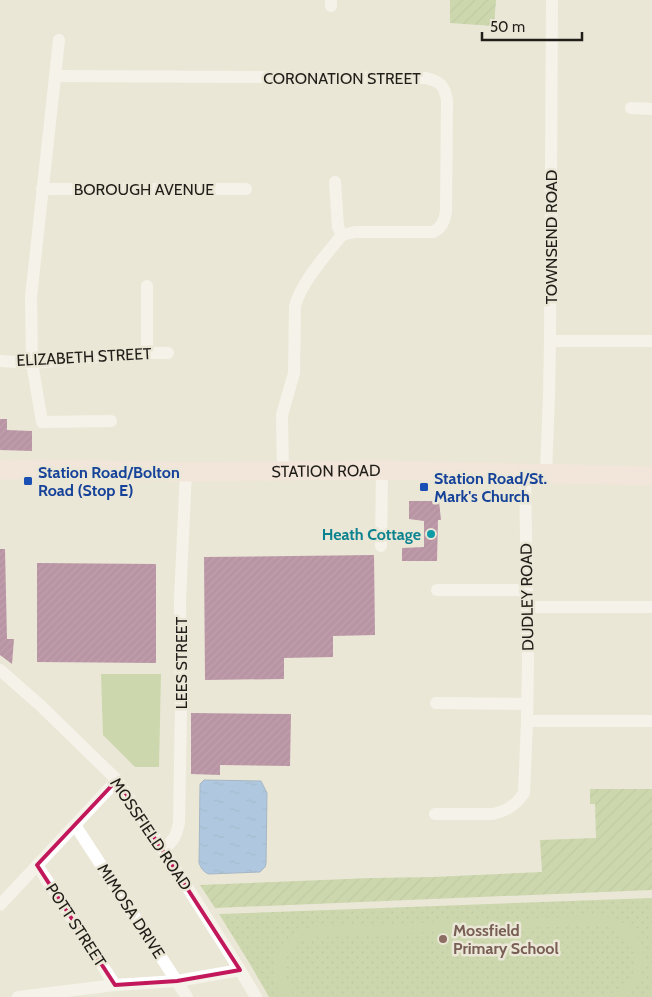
<svg xmlns="http://www.w3.org/2000/svg" width="652" height="997" font-family="Cabin,sans-serif">
<style>
.park{fill:url(#park-dots)}
.garden{fill:url(#garden-furrows)}
.pitch{fill:#a6c47a}
.water{fill:url(#water-ripples);stroke:#517bac}
.building{fill:url(#building-hatch)}
.lines{fill:none;stroke-linecap:round;stroke-linejoin:round}
.minor{stroke:#fff;stroke-width:12}
.secondary{stroke:#fbe2dd;stroke-width:19}
.marked{fill:none;stroke:#c2185b;stroke-width:4;stroke-linejoin:round}
.transit-dot{fill:#1a4fb4;stroke:#ebe7d7;stroke-width:2}
.culture-dot{fill:#0f9aa8;stroke:#ebe7d7;stroke-width:2}
.education-dot{fill:#8d6e63;stroke:#ebe7d7;stroke-width:2}
.labels{text-anchor:middle;dominant-baseline:central;stroke-width:5;stroke-linejoin:round;paint-order:stroke}
.street-label{font-size:16px;fill:#201e18;stroke:#ebe7d7}
.transit-label{font-size:16px;font-weight:bold;fill:#164399;stroke:#ebe7d7;text-anchor:start}
.culture-label{font-size:16px;font-weight:bold;fill:#0d838f;stroke:#ebe7d7;text-anchor:end}
.education-label{font-size:16px;font-weight:bold;fill:#785e54;stroke:#ebe7d7;text-anchor:start}
</style>
<defs>
<pattern id="park-dots" width="8" height="8" patternUnits="userSpaceOnUse" patternTransform="scale(1.25)"><rect width="8" height="8" fill="#a6c47a"/><path d="M2 2h.1M6 6h.1" fill="none" stroke="#8fa869" stroke-width="1.8" stroke-linecap="round"/></pattern>
<pattern id="garden-furrows" width="10" height="10" patternUnits="userSpaceOnUse" patternTransform="scale(1.25)"><rect width="10" height="10" fill="#a6c47a"/><path d="M-1 1l2-2M0 10L10 0M9 11l2-2" fill="none" stroke="#8fa869"/></pattern>
<pattern id="water-ripples" width="26" height="14" patternUnits="userSpaceOnUse" patternTransform="scale(1.25)"><rect width="26" height="14" fill="#66a3ec"/><path d="M2 4q2-2 4 0t4 0M15 11q2-2 4 0t4 0" fill="none" stroke="#5484be"/></pattern>
<pattern id="building-hatch" width="6" height="6" patternUnits="userSpaceOnUse" patternTransform="scale(1.25)"><rect width="6" height="6" fill="#7d3066"/><path d="M-1 1l2-2M0 6l6-6M5 7l2-2" fill="none" stroke="#8a4c77"/></pattern>
</defs>
<rect width="100%" height="100%" fill="#ebe7d7"/>
<path class="park" d="M652 898V997H269L250 964 219 914Z"/>
<g class="garden">
<path d="M450 0H496L494 26 450 23Z"/>
<path d="M590 789H652V890L215 908 200 885 372 878 433 877 542 872 540 840 596 838 595 804H590Z"/>
</g>
<g class="pitch">
<path d="M101 674H161L159 767H135L103 735Z"/>
<path d="M601 916C608 917 614 918 620 921 650 937 651 976 626 997H591C598 997 604 997 611 994 650 979 639 929 598 925L314 937C284 942 274 975 296 997H282C269 977 273 950 292 935 297 931 304 929 310 927Z"/>
</g>
<path class="water" d="M204 780 261 781 267 793 266 864 265 867 260 872 209 874C203 872 201 868 199 863L200 786V784Z"/>
<g class="building">
<path d="M0 419H7V430L32 431V451L0 450Z"/>
<path d="M409 501H439L441 520H438L437 561H402V548L424 547V521L409 519Z"/>
<path d="M0 549H5L7 639H14L12 664 0 655Z"/>
<path d="M374 555 375 635 333 636V657L284 658V679L205 680 204 557Z"/>
<path d="M37 563 156 564V663L37 662Z"/>
<path d="M191 713 291 714 290 766 220 765V775L191 774Z"/>
</g>
<g class="lines">
<g class="minor">
<path d="M331 6V0"/>
<path d="M59 40 31 297 32 363 42 422 111 421"/>
<path d="M55 76 426 78C441 82 444 85 447 100L446 211C445 220 442 228 433 232H355L342 235"/>
<path d="M631 108 652 109"/>
<path d="M335 182 338 227 342 235"/>
<path d="M42 189H246"/>
<path d="M550 341H652"/>
<path d="M147 353V286"/>
<path d="M0 361 32 363 147 353H168"/>
<path d="M283 471 282 415 294 373 295 306C302 281 326 255 342 235"/>
<path d="M546 474 549 396 550 341 552 0"/>
<path d="M381 546 382 470"/>
<path d="M437 590H527"/>
<path d="M527 607H652"/>
<path d="M0 670 41 706 117 780 163 849 240 970 256 997"/>
<path d="M436 703 527 704"/>
<path d="M527 721H652"/>
<path d="M435 814H493C507 811 516 805 524 793L527 721 528 663 525 474"/>
<path d="M75 825 187 997"/>
<path d="M163 849C174 841 176 836 179 823L181 706 180 599 186 472"/>
<path d="M37 865 115 985"/>
<path d="M0 905 117 780"/>
<path d="M18 997 115 985 177 981 240 970"/>
</g>
<path class="secondary" id="s1" d="M0 470 42 469 186 472 382 470 652 476"/>
</g>
<path d="M0 0H652V997H0ZM117 780 240 970 177 981 115 985 37 865Z" fill="#ebe7d7" fill-opacity=".55" fill-rule="evenodd"/>
<path class="marked" d="M117 780 240 970 177 981 115 985 37 865Z"/>
<g class="transit-dot">
<rect x="23" y="476" width="10" height="10" rx="2.5"/>
<rect x="419" y="482" width="10" height="10" rx="2.5"/>
</g>
<circle class="culture-dot" cx="431" cy="534" r="5"/>
<circle class="education-dot" cx="443" cy="939" r="5"/>
<g class="labels">
<g class="street-label">
<text x="342" y="78">CORONATION STREET</text>
<text x="144" y="189">BOROUGH AVENUE</text>
<text transform="translate(551 237) rotate(-90)">TOWNSEND ROAD</text>
<text transform="translate(84 357) rotate(-3)">ELIZABETH STREET</text>
<text stroke="none"><textPath href="#s1" startOffset="326">STATION ROAD</textPath></text>
<text transform="translate(527 597) rotate(-91)">DUDLEY ROAD</text>
<text transform="translate(181 663) rotate(-90)">LEES STREET</text>
<text transform="translate(151 834) rotate(56)">MOSSFIELD ROAD</text>
<text transform="translate(131 911) rotate(57)">MIMOSA DRIVE</text>
<text transform="translate(76 925) rotate(57)">POTT STREET</text>
</g>
<g class="transit-label">
<text x="38" y="472">Station Road/Bolton<tspan x="38" dy="18">Road (Stop E)</tspan></text>
<text x="434" y="478">Station Road/St.<tspan x="434" dy="18">Mark's Church</tspan></text>
</g>
<g class="culture-label">
<text x="421" y="534">Heath Cottage</text>
</g>
<g class="education-label">
<text x="453" y="930">Mossfield<tspan x="453" dy="18">Primary School</tspan></text>
</g>
</g>
<path d="M482 32v8h100v-8" fill="none" stroke="#201e18" stroke-width="2.5"/>
<text x="490" y="32" font-size="15" fill="#201e18" stroke="#ebe7d7" stroke-width="4" paint-order="stroke">50 m</text>
</svg>
